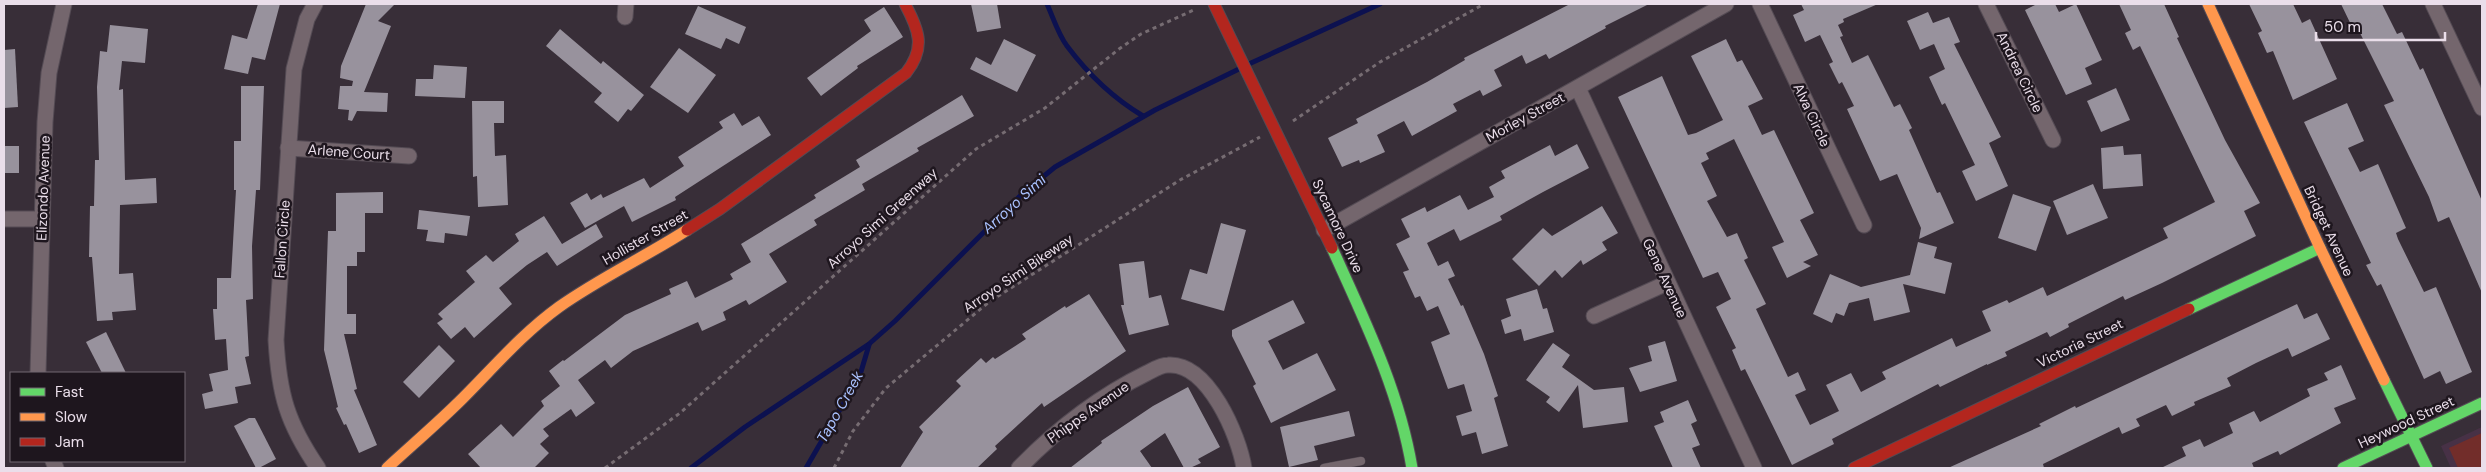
<svg xmlns="http://www.w3.org/2000/svg" width="2486" height="472" font-family="'DM Sans',sans-serif">
<style>
.built{fill:#473146}
.green{fill:#722d2a}
.lines{fill:none;stroke-linecap:round;stroke-linejoin:round}
.stream{stroke:#0c1150;stroke-width:5}
.building{fill:#98929d}
.lane-casing{stroke:#544b54;stroke-width:9}
.street-casing{stroke:#544b54;stroke-width:17}
.fast-casing{stroke:#544b54;stroke-width:13}
.slow-casing{stroke:#544b54;stroke-width:13}
.jam-casing{stroke:#544b54;stroke-width:13}
.path{stroke:#766c72;stroke-width:3;stroke-dasharray:4 4;stroke-linecap:butt}
.lane{stroke:#74666d;stroke-width:8}
.street{stroke:#74666d;stroke-width:15}
.fast{stroke:#63d668;stroke-width:11}
.slow{stroke:#ff974d;stroke-width:11}
.jam{stroke:#b3261e;stroke-width:11}
.labels{text-anchor:middle;dominant-baseline:central;stroke-width:5;stroke-linejoin:round;paint-order:stroke}
.street-label{font-size:14px;fill:#eadeea;stroke:#1e161e}
.water-label{font-size:15px;font-style:italic;fill:#aac2ff;stroke:#1e161e}
</style>
<rect width="100%" height="100%" fill="#382e38"/>
<path class="built" d="M2482 427V468H2451L2441 446Z"/>
<path class="green" d="M2482 433V468H2458L2449 448Z"/>
<g class="lines">
<g class="stream">
<path d="M1047 4C1053 17 1058 34 1067 46 1088 74 1113 98 1143 116"/>
<path d="M1251 63 1380 4"/>
<path d="M691 468 745 427 869 344 895 321 1022 194 1055 167 1155 110 1241 68"/>
<path d="M806 468 860 375 869 345"/>
</g>
</g>
<g class="building">
<path d="M258 4H280L265 60 252 57 248 74 224 69 232 35 247 39Z"/>
<path d="M366 4H395L378 21 391 26 364 92 388 93 387 112 357 111 352 121 348 120 349 110 338 109 340 86H352L353 81 340 78 341 66Z"/>
<path d="M971 4H997L1001 28 977 32Z"/>
<path d="M1570 4H1649L1605 26 1606 28 1549 59 1546 54 1526 64 1522 55 1494 70 1502 86 1483 96 1480 90 1453 104 1457 111 1412 136 1404 121 1377 135 1385 152 1360 163 1359 160 1342 167 1328 138 1358 123 1356 119 1427 82 1465 60 1464 58Z"/>
<path d="M1801 4H1878L1843 19 1844 22 1838 25 1843 36 1840 37 1852 63 1868 55 1894 107 1900 104 1912 128 1909 130 1937 193 1940 192 1954 223 1919 239 1921 228 1897 174 1880 181 1847 109 1854 106 1842 82 1839 84 1829 64 1833 62 1820 35 1805 42 1793 15 1804 10Z"/>
<path d="M2037 4H2055L2059 12 2076 4 2102 60 2085 68 2092 84 2066 95 2025 10Z"/>
<path d="M2119 4H2164L2179 37 2177 38 2225 140 2260 203 2244 211 2256 236 2162 283 2125 300 2123 296 2068 324 2069 327 2050 337 2047 332 2005 352 2007 356 1987 365V364L1940 387 1938 384 1832 439 1834 444 1792 465 1745 369 1741 371 1732 350 1736 348 1716 307 1731 299 1718 272 1703 278 1618 97 1662 76 1688 135 1696 133 1723 120 1691 56 1726 39 1737 62 1742 60 1763 99 1748 106 1762 135 1774 130 1814 213 1800 220 1818 255 1803 262 1811 266 1787 278 1772 247 1784 242 1734 139 1706 153 1709 159 1701 163 1717 196 1707 201 1727 237 1737 233 1748 258 1744 260 1766 304 1756 309 1788 377 1798 372 1806 390 1795 395 1810 425 1839 411 1826 385 1851 373 1861 392 1886 379 1882 372 1952 338 1956 347 1991 331 1982 311 2007 300 2009 303 2043 287 2047 296 2168 238 2163 228 2215 202 2140 46 2133 50 2125 33 2131 30Z"/>
<path d="M2249 4H2293L2302 23 2310 19 2337 79 2293 100 2273 51 2267 53 2258 33 2262 31Z"/>
<path d="M2341 4H2382L2397 34 2402 32 2420 70 2423 68 2482 201V293L2449 217 2438 222 2429 197 2384 105 2394 101 2359 31 2355 33Z"/>
<path d="M698 6 746 27 739 44 726 38 721 49 685 34Z"/>
<path d="M884 7 903 37 857 66 858 68 821 96 807 78 871 31 864 20Z"/>
<path d="M1928 12 1933 23 1949 17 1960 42 1954 44 2001 137 1989 143 2008 186 1976 201 1962 171 1975 165 1945 103 1942 105 1929 77 1945 69 1934 44 1920 50 1907 21Z"/>
<path d="M110 25 148 29 145 63 122 61 119 90 123 89 125 180 156 178 157 203 120 205 119 274 133 273 136 310 112 312 113 320 97 321 92 257H89L90 206H94L95 160H99L97 87 100 51 107 52Z"/>
<path d="M560 29 601 64 603 61 644 95 631 111 628 109 618 122 594 102 602 93 546 46Z"/>
<path d="M1004 39 1036 55 1017 92 970 69 976 57 991 65Z"/>
<path d="M679 48 716 75 688 113 650 87Z"/>
<path d="M15 49 18 107 4 108V50Z"/>
<path d="M434 65 467 67 465 98 415 96 416 79H433Z"/>
<path d="M241 86H264L260 190H256L252 246 253 299 246 300 249 356 245 357 251 384 235 387 238 403 205 409 202 394 213 391 209 374 228 370 226 339 215 340 213 309H217V278H231L236 190H234V141H241Z"/>
<path d="M2116 88 2130 120 2101 132 2087 101Z"/>
<path d="M962 95 974 116 917 148 919 151 862 184 865 190 814 220 817 225 769 254 787 282 749 305 746 300 723 312 726 320 702 331 698 322 633 351 611 368 605 360 578 380 595 403 576 417 571 409 543 429 549 436 540 444 549 453 534 468H481L468 454 501 424 513 437 544 406 541 401 560 386 549 371 563 360 564 361 625 315 671 294 669 289 687 281 695 298 733 279 730 274 751 262 741 244 816 198 814 195 860 167 856 160Z"/>
<path d="M472 101H504V123H494L495 156 506 155 508 205 478 207 477 176 473 177Z"/>
<path d="M2347 103 2364 141 2348 148 2360 172 2378 164 2406 228 2396 233 2398 239 2424 292 2436 287 2472 372 2446 384 2440 371 2424 379 2381 284 2377 286 2366 265 2371 263 2304 122Z"/>
<path d="M734 113 742 126 759 116 771 135 675 197 676 200 632 222 624 206 585 228 570 203 587 193 591 200 601 194 603 198 644 178 650 188 684 166 678 157 723 128 719 122Z"/>
<path d="M1577 144 1589 168 1543 192 1500 216 1502 220 1460 241 1454 229 1427 243 1438 266 1448 261 1455 276 1448 279 1461 306 1463 305 1484 354 1498 396 1494 398 1508 446 1482 454 1476 432 1462 436 1456 416 1472 411 1464 384 1448 389 1431 342 1450 334 1438 306 1427 311 1420 296 1415 298 1403 272 1409 270 1396 244 1410 237 1401 219 1425 207 1427 212 1460 195 1468 210 1494 197 1489 187 1505 178 1501 171 1550 145 1555 156Z"/>
<rect x="4" y="146" width="15" height="27"/>
<path d="M2123 146 2124 155 2141 154 2143 186 2103 189 2101 148Z"/>
<path d="M2093 184 2108 218 2067 235 2053 201Z"/>
<path d="M383 192V213H365V252H357V266H347V314H356V334H344L357 389 354 390 377 445 359 453 346 424 344 425 336 408 338 407 324 350 328 231H336V193Z"/>
<path d="M2013 194 2051 207 2036 251 1998 238Z"/>
<path d="M1602 206 1618 233 1602 242 1607 250 1583 265 1581 260 1562 278 1555 270 1539 286 1512 259 1543 228 1552 236Z"/>
<path d="M419 210 470 216 467 236 445 233 444 243 426 241 428 230 417 229Z"/>
<path d="M544 216 562 244 596 224 603 237 557 266 547 252 527 265 499 288 512 304 474 338 465 327 451 339 437 323 443 319 438 314 475 282 466 271 486 255 493 262 519 241 515 234Z"/>
<path d="M1221 223 1246 230 1224 311 1181 299 1190 269 1207 274Z"/>
<path d="M1918 242 1937 247 1934 258 1952 263 1945 294 1903 284 1910 312 1874 321 1869 298 1849 303 1844 316 1836 313 1832 323 1813 314 1830 274 1861 287 1910 275Z"/>
<path d="M1144 261 1149 298 1161 295 1169 325 1129 335 1121 305H1124L1119 264Z"/>
<path d="M1537 289 1543 309 1547 308 1554 332 1524 341 1521 329 1505 334 1501 320 1511 316 1506 299Z"/>
<path d="M1089 294 1126 351 1044 407 1042 403 995 446 997 449 977 468H900L923 432 919 427 961 386 956 381 981 358 986 363 993 357 995 359 1026 339 1022 334 1065 306 1066 308Z"/>
<path d="M1293 300 1305 323 1268 341 1283 370 1317 353 1336 390 1271 423 1253 386 1256 384 1232 336V330Z"/>
<path d="M2297 304 2304 319 2317 313 2330 339 2292 357 2288 348 2256 363 2227 378 2231 386 2194 402 2195 405 2172 416 2166 405 2136 419 2140 426 2122 434 2119 427 2043 464 2044 468H1948L2041 426 2039 424 2075 406 2076 408Z"/>
<path d="M106 332 126 373H102L86 342Z"/>
<path d="M1665 341 1677 381 1640 392 1629 368 1652 361 1648 346Z"/>
<path d="M1553 343 1570 355 1562 367 1594 390 1624 387 1628 422 1583 428 1578 385 1559 412 1546 402 1550 397 1526 380Z"/>
<path d="M439 345 455 361 419 398 403 382Z"/>
<path d="M2341 365 2356 399 2334 408 2341 423 2280 455 2278 451 2252 463 2254 468H2161L2186 456 2182 447 2200 439 2204 447 2233 433 2229 423 2254 411 2260 422 2310 396 2307 389 2328 380 2324 373Z"/>
<path d="M1188 387 1220 447 1198 459 1201 463 1190 468H1184L1165 433 1140 451 1152 468H1070L1102 443 1101 441 1153 406Z"/>
<path d="M1688 400 1697 421 1691 424 1700 445 1692 448 1701 468H1673L1654 426 1664 422 1660 412Z"/>
<path d="M1349 411 1355 436 1314 446 1318 460 1289 467 1280 427Z"/>
<path d="M249 418H255L276 459 259 468H256L234 426Z"/>
</g>
<g class="lines">
<defs>
<path id="lane" d="M1324 468 1361 461"/>
<g id="street">
<path d="M315 4 307 19 294 69 276 340C279 394 287 423 318 468"/>
<path d="M1760 4 1864 225"/>
<path d="M1986 4 2053 140"/>
<path d="M2433 4 2482 108"/>
<path d="M625 17 626 4"/>
<path d="M1578 88 1754 468"/>
<path d="M288 148 409 156"/>
<path d="M4 219H42"/>
<path d="M1324 230 1726 4"/>
<path d="M1594 316 1667 283"/>
<path d="M38 373 45 122 49 73 64 4"/>
<path d="M53 461 56 468"/>
<path d="M1019 468C1055 431 1100 396 1147 373 1153 370 1161 365 1168 365 1208 362 1239 436 1244 468"/>
</g>
<g id="fast">
<path d="M1332 248C1364 319 1399 390 1412 468"/>
<path d="M2189 309 2320 248"/>
<path d="M2384 380 2427 468"/>
<path d="M2343 468 2482 403"/>
</g>
<g id="slow">
<path d="M2208 4 2320 248 2384 380"/>
<path d="M387 468C412 445 439 422 463 398 494 367 523 333 559 307 600 278 645 257 687 230"/>
</g>
<g id="jam">
<path d="M1214 4 1332 248"/>
<path d="M687 230 720 209 906 73C926 48 919 30 905 4"/>
<path d="M1854 468 2189 309"/>
</g>
</defs>
<use href="#lane" class="lane-casing"/>
<use href="#street" class="street-casing"/>
<use href="#fast" class="fast-casing"/>
<use href="#slow" class="slow-casing"/>
<use href="#jam" class="jam-casing"/>
<g class="path">
<path d="M1293 121 1380 62 1484 4"/>
<path d="M605 468 680 413 976 149 1045 108 1119 49 1141 34 1196 9"/>
<path d="M834 468 853 431 886 388 989 302 1180 180 1260 137"/>
</g>
<use href="#lane" class="lane"/>
<use href="#street" class="street"/>
<use href="#fast" class="fast"/>
<use href="#slow" class="slow"/>
<use href="#jam" class="jam"/>
</g>
<g class="labels">
<g class="street-label">
<text transform="translate(2020 72) rotate(64)">Andrea Circle</text>
<text transform="translate(1812 115) rotate(65)">Alva Circle</text>
<text transform="translate(1525 117) rotate(-29)">Morley Street</text>
<text transform="translate(349 152) rotate(4)">Arlene Court</text>
<text transform="translate(43 188) rotate(-88)">Elizondo Avenue</text>
<text transform="translate(882 218) rotate(-42)">Arroyo Simi Greenway</text>
<text transform="translate(1338 226) rotate(65)">Sycamore Drive</text>
<text transform="translate(2329 231) rotate(65)">Bridget Avenue</text>
<text transform="translate(645 237) rotate(-30)">Hollister Street</text>
<text transform="translate(282 239) rotate(-86)">Fallon Circle</text>
<text transform="translate(1018 273) rotate(-34)">Arroyo Simi Bikeway</text>
<text transform="translate(1665 278) rotate(65)">Gene Avenue</text>
<text transform="translate(2080 343) rotate(-26)">Victoria Street</text>
<text transform="translate(1088 412) rotate(-35)">Phipps Avenue</text>
<text transform="translate(2406 422) rotate(-25)">Heywood Street</text>
</g>
<g class="water-label">
<text transform="translate(1014 204) rotate(-42)">Arroyo Simi</text>
<text transform="translate(840 407) rotate(-61)">Tapo Creek</text>
</g>
</g>
<rect width="2486" height="472" fill="none" stroke="#eadeea" stroke-width="10"/>
<rect x="10" y="372" width="175" height="90" fill="#1e161e" stroke="#706670"/>
<rect x="20" y="388" width="25" height="8" fill="#63d668" stroke="#706670"/>
<text x="55" y="397" font-size="15" fill="#eadeea">Fast</text>
<rect x="20" y="413" width="25" height="8" fill="#ff974d" stroke="#706670"/>
<text x="55" y="422" font-size="15" fill="#eadeea">Slow</text>
<rect x="20" y="438" width="25" height="8" fill="#b3261e" stroke="#706670"/>
<text x="55" y="447" font-size="15" fill="#eadeea">Jam</text>
<path d="M2316 32v8h129v-8" fill="none" stroke="#eadeea" stroke-width="2.5"/>
<text x="2324" y="32" font-size="15" fill="#eadeea" stroke="#1e161e" stroke-width="4" paint-order="stroke">50 m</text>
</svg>
